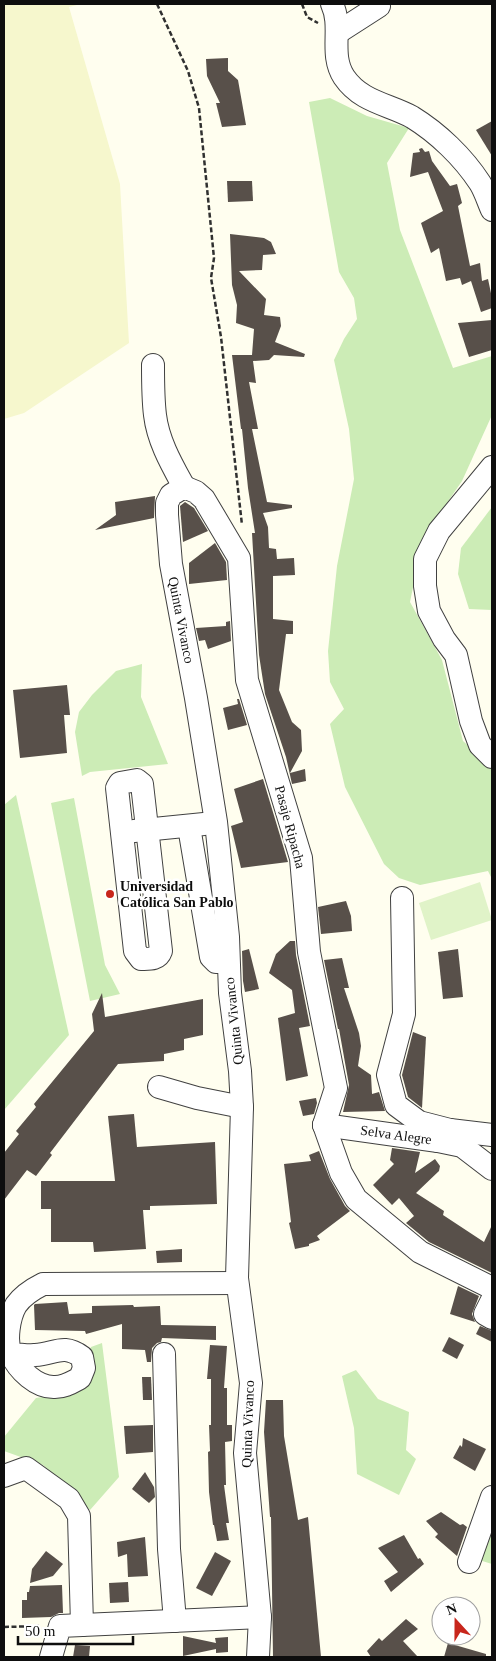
<svg xmlns="http://www.w3.org/2000/svg" width="496" height="1661" font-family="Georgia,serif">
<style>
.farmland{fill:#f6f7cd}
.green{fill:#ccecb6}
.pitch{fill:#e0f3c8}
.building{fill:#58504a}
.lines{fill:none;stroke-linecap:round;stroke-linejoin:round}
.minor-casing{stroke:#414141;stroke-width:24}
.path{stroke:#303030;stroke-width:2.5;stroke-dasharray:5 2.5;stroke-linecap:butt}
.minor{stroke:#fff;stroke-width:22}
.poi-dot{fill:#c8261c;stroke:#fff;stroke-width:2}
.labels{text-anchor:middle;dominant-baseline:central;stroke-width:5;stroke-linejoin:round;paint-order:stroke}
.street-label{font-size:14px;fill:#0e0e0e;stroke:#fff}
.poi-label{font-size:14px;font-weight:bold;fill:#0e0e0e;stroke:#fff;text-anchor:start}
</style>
<rect width="100%" height="100%" fill="#fffeef"/>
<path class="farmland" d="M4 4H81L69 7 120 184 129 343 24 413 4 419Z"/>
<g class="green">
<path d="M330 98 367 116 409 128 387 163 400 230 453 368 492 356V415L462 481 423 538 410 602 442 660 463 741 492 767V879L488 871 420 885 399 878 384 864 345 787 330 724 344 709 330 682 328 651 337 566 354 479 349 429 334 360 344 339 357 319 354 298 339 272 309 102Z"/>
<path d="M492 507V610L469 609 458 574 461 548Z"/>
<path d="M142 664 141 697 168 764 90 772 82 776 75 732 79 712 92 695 116 671Z"/>
<path d="M16 795 69 1035 4 1110V805Z"/>
<path d="M74 798 105 965 120 994 90 1001 51 803Z"/>
<path d="M102 1343 119 1477 90 1510 43 1465 4 1451V1437L36 1398 73 1392 91 1347Z"/>
<path d="M356 1370 378 1399 409 1412 406 1450 416 1459 399 1495 357 1474 354 1428 342 1376Z"/>
<path d="M492 1525V1564L479 1560Z"/>
</g>
<path class="pitch" d="M480 882 492 920 431 940 419 903Z"/>
<g class="building">
<path d="M228 58V71L238 80 246 125 222 127 216 103H220L207 76 206 59Z"/>
<path d="M492 121V156L476 130Z"/>
<path d="M422 148 425 152 429 151 432 161 450 186 457 184 462 203 458 206 470 266 480 263 482 281 488 279 492 298V308L481 312 471 281 462 285 460 278 446 281 439 248 431 253 421 223 443 211 428 172 410 177 413 153 420 152 419 149Z"/>
<path d="M227 181H252L253 201 228 202Z"/>
<path d="M230 234 264 238 271 242 276 254 263 255 262 270 239 271 266 299 264 315 280 317 281 326 275 342 305 354 304 357 274 355 269 360 253 361 256 383 249 382 258 429H252L267 502 292 505V508L263 513 268 527 269 548 276 549 277 559 294 558 295 575 273 576V619L293 621V634H286L279 690 292 722 301 730 302 751 290 773 305 769 306 781 292 784 286 757 265 694 259 655 252 533H255L248 488 242 429H241L232 355H252L254 329 236 323 237 305 232 285Z"/>
<path d="M492 320V350L469 357 458 323Z"/>
<path d="M155 496 154 518 95 530 116 515 115 502Z"/>
<path d="M185 502 194 508 208 531 183 542 180 506Z"/>
<path d="M215 543 226 562 227 580 189 584V563Z"/>
<path d="M230 621 231 641 208 649 205 640 199 641 196 628 226 626V622Z"/>
<path d="M67 685 70 715H64L67 753 20 758 13 690Z"/>
<path d="M237 699H239L247 725 228 730 223 708 238 704Z"/>
<path d="M263 779 288 862 241 868 231 826 243 822 234 789Z"/>
<path d="M346 901 351 916 352 931 321 934 318 907Z"/>
<path d="M290 941H295L296 955 310 1026 299 1028 308 1076 286 1081 278 1018 295 1013 292 990 269 973 276 954Z"/>
<path d="M249 949 259 989 245 992 243 981 242 951Z"/>
<path d="M458 949 463 997 443 999 438 952Z"/>
<path d="M342 958 349 988H344L359 1033 361 1046 358 1066 371 1075 372 1094 379 1092 385 1111 343 1112 349 1085 339 1029H338L324 960Z"/>
<path d="M102 993 105 1017 203 999V1035L184 1039V1050L164 1054V1061L118 1064 50 1153 52 1155 36 1176 27 1170 4 1200V1153L19 1134 16 1131 36 1107 34 1104 94 1031 92 1014Z"/>
<path d="M413 1032 426 1037 422 1108 408 1097 402 1075Z"/>
<path d="M316 1098 317 1103 314 1114 303 1116 299 1101Z"/>
<path d="M134 1114 137 1147 215 1142 217 1204 150 1206V1210H143L146 1249 94 1252 93 1242H51V1209H41V1181H115L108 1116Z"/>
<path d="M392 1148 420 1152 415 1173 435 1159 440 1166 439 1171 416 1193 444 1211 443 1215 484 1242 492 1225V1273L429 1242 406 1223 414 1216 399 1198 392 1205 373 1185 394 1164 390 1160Z"/>
<path d="M319 1151 330 1179 345 1206 350 1211 317 1236 320 1240 309 1244V1246L295 1249 289 1223 291 1222 284 1164 311 1161 309 1155Z"/>
<path d="M182 1249V1262L157 1263 156 1251Z"/>
<path d="M458 1286 479 1296 472 1314 475 1322 450 1314Z"/>
<path d="M67 1302 69 1314 92 1313V1306L133 1305 134 1307 160 1306 161 1325 216 1326V1340L162 1338 161 1342 157 1343 152 1348 151 1362H147L145 1350 122 1349V1324L86 1334 85 1331 35 1330 34 1305 35 1304Z"/>
<path d="M480 1326 492 1331V1342L476 1334Z"/>
<path d="M449 1337 464 1345 457 1359 442 1351Z"/>
<path d="M210 1345 227 1346 224 1388H227V1425H232V1441L225 1442 226 1485H224L229 1523H226L229 1540 217 1541 214 1525H213L209 1492 208 1452 210 1451 209 1425H211V1379H207Z"/>
<path d="M142 1377H151L152 1400H143Z"/>
<path d="M266 1400H283L284 1436 298 1520 308 1517 321 1657H273L271 1517H270L264 1432Z"/>
<path d="M153 1425V1452L126 1454 124 1426Z"/>
<path d="M463 1438 486 1449 475 1471 453 1458 460 1445 462 1447Z"/>
<path d="M145 1472 154 1487 155 1497 149 1503 132 1489Z"/>
<path d="M441 1512 460 1525 463 1524 467 1527 457 1556 435 1537 438 1534 426 1521Z"/>
<path d="M404 1535 418 1559 420 1558 424 1564 391 1592 384 1581 398 1572 378 1548Z"/>
<path d="M145 1537 148 1576 128 1577 127 1554 118 1557 117 1542Z"/>
<path d="M46 1551 63 1564 53 1576 30 1583 32 1569Z"/>
<path d="M215 1552 231 1561 212 1596 196 1588Z"/>
<path d="M128 1582 129 1602 110 1603 109 1583Z"/>
<path d="M62 1585 63 1613H59L51 1617 22 1618V1600H27V1592H29L30 1586Z"/>
<path d="M406 1619 418 1629 403 1641 418 1657H371L367 1651 379 1638 382 1641Z"/>
<path d="M183 1636 216 1643 215 1638 228 1637V1652L216 1653V1649L183 1656Z"/>
<path d="M448 1643 486 1654V1657H444Z"/>
<path d="M75 1645 90 1646 89 1657H73Z"/>
</g>
<g class="lines">
<defs>
<g id="minor">
<path d="M332 4C343 27 329 54 344 77 361 102 388 104 412 117 438 133 463 157 480 183 485 191 488 201 492 210"/>
<path d="M337 33 379 6 378 4"/>
<path d="M153 365C153 381 153 399 155 415 158 441 172 465 184 487"/>
<path d="M492 467 439 531 425 559V586L429 611 444 639 456 655 471 721 480 745 492 757"/>
<path d="M137 780 142 784 161 951C158 960 149 959 141 959L135 951 117 788 120 783Z"/>
<path d="M189 827 211 957 216 962H228"/>
<path d="M134 831 204 824"/>
<path d="M402 898 404 1014 388 1075 396 1105 419 1122 450 1130"/>
<path d="M159 1087 197 1098 242 1107"/>
<path d="M324 1125 341 1173 356 1199 420 1252 492 1288"/>
<path d="M324 1125 438 1141 450 1130 492 1135"/>
<path d="M438 1141 462 1146 492 1169"/>
<path d="M492 1300 485 1314 492 1318"/>
<path d="M11 1354C19 1354 28 1356 35 1355 55 1354 63 1343 82 1357L84 1368 80 1378C72 1382 65 1387 55 1387 37 1388 18 1370 11 1354 5 1341 9 1317 16 1305 23 1295 33 1289 43 1284L237 1283"/>
<path d="M164 1354 169 1549 175 1621"/>
<path d="M4 1476 26 1468 69 1499 79 1516 82 1625"/>
<path d="M469 1562 492 1497"/>
<path d="M51 1657 60 1626 260 1617"/>
<path d="M258 1657 260 1617 245 1453 251 1383 237 1278 242 1107 240 1071 230 993 228 937 216 822 196 698 171 564 167 515V503L171 495 184 487 196 492 204 499 239 558 247 680 301 858 309 952 336 1088 324 1125"/>
</g>
</defs>
<use href="#minor" class="minor-casing"/>
<g class="path">
<path d="M157 4 188 71 199 108 214 258 211 278 221 337 242 525"/>
<path d="M302 4 307 17 318 23"/>
<path d="M4 1627 41 1626"/>
</g>
<use href="#minor" class="minor"/>
</g>
<circle class="poi-dot" cx="110" cy="894" r="5"/>
<g class="labels">
<g class="street-label">
<text transform="translate(181 620) rotate(79)">Quinta Vivanco</text>
<text transform="translate(290 827) rotate(75)">Pasaje Ripacha</text>
<text transform="translate(234 1021) rotate(-96)">Quinta Vivanco</text>
<text transform="translate(396 1135) rotate(8)">Selva Alegre</text>
<text transform="translate(248 1424) rotate(-88)">Quinta Vivanco</text>
</g>
<g class="poi-label">
<text x="120" y="886">Universidad<tspan x="120" dy="16">Católica San Pablo</tspan></text>
</g>
</g>
<rect width="496" height="1661" fill="none" stroke="#0e0e0e" stroke-width="10"/>
<g transform="translate(456 1621) rotate(339)"><circle r="24" fill="#ffffff" stroke="#9f9f9f"/>
<path d="M0-4L9 19L0 12L-9 19Z" fill="#c8261c"/>
<text y="-8" font-size="14" font-weight="bold" text-anchor="middle" fill="#0e0e0e">N</text>
</g>
<path d="M18 1636v8h115v-8" fill="none" stroke="#0e0e0e" stroke-width="2.5"/>
<text x="25" y="1636" font-size="15" fill="#0e0e0e" stroke="#ffffff" stroke-width="4" paint-order="stroke">50 m</text>
</svg>
